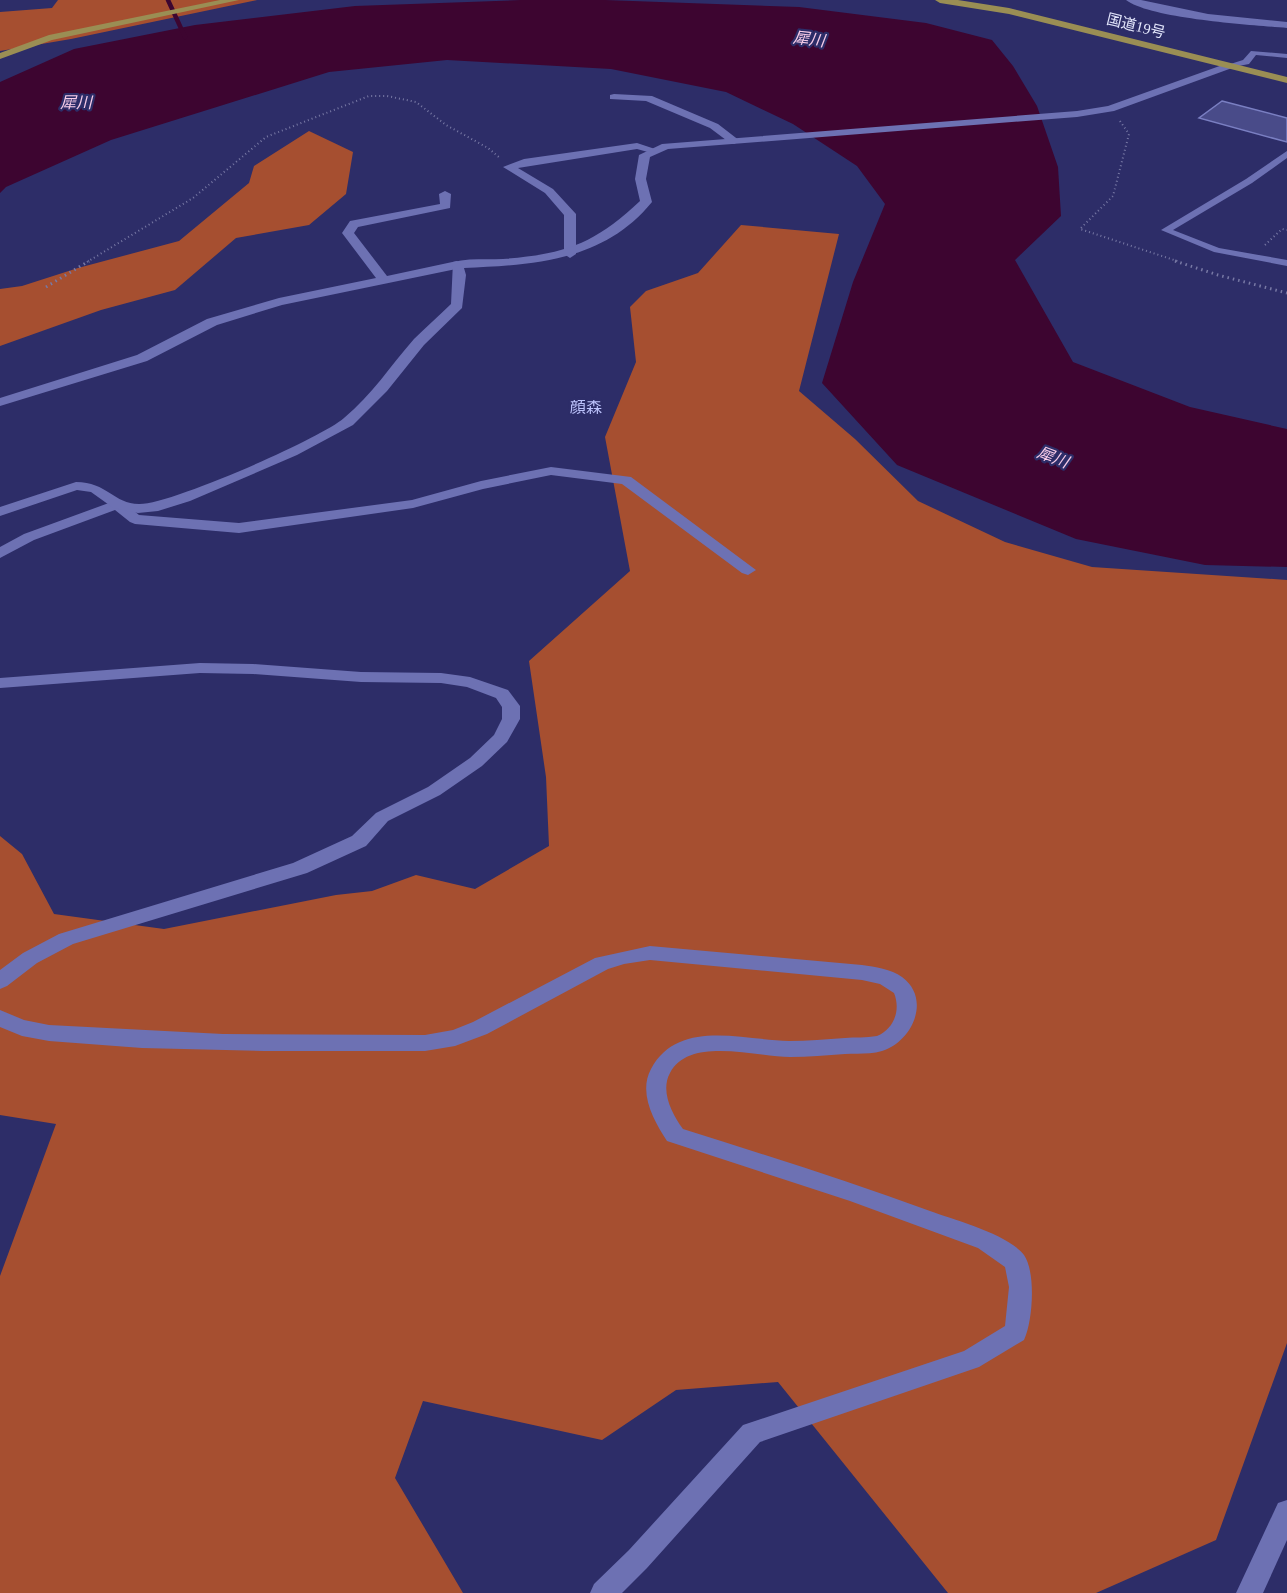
<svg xmlns="http://www.w3.org/2000/svg" width="1287" height="1593" font-family="'Times New Roman','Noto Sans JP',serif">
<style>
.forest{fill:#a64f30}
.water{fill:#3d0530}
.lines{fill:none;stroke-linecap:round;stroke-linejoin:round}
.stream{stroke:#3d0530;stroke-width:4.5}
.building{fill:#494b89;stroke:#7a7fc2;stroke-width:1.5}
.path-far1{stroke:#7879a5;stroke-width:2;stroke-dasharray:1 3;stroke-linecap:butt}
.path{stroke:#7879a5;stroke-width:3;stroke-dasharray:1.5 4;stroke-linecap:butt}
.service{fill:#6d71b3;fill-rule:evenodd}
.minor{fill:#6d71b3;fill-rule:evenodd}
.tertiary{fill:#6d71b3;fill-rule:evenodd}
.trunk{fill:#9a8e54;fill-rule:evenodd}
.labels{text-anchor:middle;dominant-baseline:central;stroke-width:4.5;stroke-linejoin:round;paint-order:stroke}
.far-street-label{font-size:15px;fill:#e2e5fb;stroke:#2d2d68}
.far-water-label{font-size:16px;font-style:italic;fill:#f9cde9;stroke:#2d2d68}
.far-neighbourhood-label{font-size:16px;fill:#bbc1fa;stroke:#2d2d68}
</style>
<rect width="100%" height="100%" fill="#2d2d68"/>
<g class="forest">
<path d="M58 0H257L71 39 0 51V12L52 8Z"/>
<path d="M309 131 353 152 346 194 309 225 236 238 175 290 101 310 0 346V289L22 286 78 268 179 241 249 183 254 166Z"/>
<path d="M741 225 839 234 799 391 855 439 918 501 1005 542 1092 567 1287 580V1343L1216 1540 1096 1593H948L778 1382 676 1390 602 1440 423 1401 395 1478 463 1593H0V1276L56 1124 0 1115V836L22 854 54 914 164 929 336 895 372 891 416 875 475 889 549 846 546 777 529 661 630 571 605 437 636 362 630 307 646 291 698 273Z"/>
</g>
<path class="water" d="M521 0H605L799 7 926 23 992 40 1013 66 1037 106 1058 167 1061 216 1015 260 1073 362 1190 407 1287 429V567L1205 565 1076 539 897 465 822 383 853 282 885 204 857 166 793 124 726 92 611 69 447 60 329 72 111 140 6 187 0 193V82L74 49 195 25 355 6Z"/>
<g class="lines">
<path class="stream" d="M168 0 185 37"/>
</g>
<path class="building" d="M1222 101 1287 118V142L1199 118Z"/>
<g class="lines">
<g class="path-far1">
<path d="M1120 121 1129 134 1113 196 1080 229 1180 262"/>
<path d="M1265 245 1282 229 1287 230"/>
<path d="M87 262 193 198 266 137 369 96H387L416 102 446 125 488 148 500 158"/>
</g>
<g class="path">
<path d="M1175 261 1218 275 1287 293"/>
<path d="M46 287 89 261"/>
</g>
<g class="service">
<path d="M1251 51 1287 54V58L1256 55 1249 64 1228 68 1224 66 1243 60Z"/>
<path d="M1287 151V158L1252 183 1173 230 1219 248 1287 260V266L1214 252 1161 230 1246 179Z"/>
</g>
<g class="minor">
<path d="M1126 0H1141L1208 14 1287 22V28C1253 25 1151 19 1126 0Z"/>
<path d="M614 94 652 96 718 124 740 141 734 144 730 143 710 128 646 101 610 99V95Z"/>
<path d="M637 143 661 151 655 154 637 149 518 168 553 189 576 214V254L570 258 564 254V215L545 193 503 167 524 159Z"/>
<path d="M445 191 451 194 450 208 358 227 354 233 387 276 457 261 463 265 461 268 282 305 217 325 147 361 0 406V398L137 355 207 319 279 298 376 278 342 233 350 221 440 204 439 194Z"/>
<path d="M551 467 631 477 756 570 748 575 742 573 622 484 551 475 483 489 413 508 239 533 135 524 130 522 115 510 34 540 0 558V547L24 534 117 500 122 501 139 515 239 523 412 500 481 481Z"/>
<path d="M200 663 253 664 361 672 441 673 470 677 508 690 520 706V719L507 742 482 766 440 795 388 821 366 846 307 873 73 944 37 963 7 986 0 989V970L23 953 59 934 293 863 352 836 376 813 428 787 470 758 494 735 502 719V707L496 698 467 687 441 683 361 682 253 674 200 673 0 688V678Z"/>
<path d="M650 946 862 965C875 967 891 969 902 977 932 999 912 1042 882 1051 870 1055 857 1053 845 1054 827 1055 808 1057 790 1057 756 1057 689 1036 670 1073 660 1091 672 1114 683 1129 765 1155 848 1181 930 1211 954 1220 1008 1234 1024 1255 1036 1272 1033 1321 1024 1340L979 1367 760 1442 647 1568 622 1593H590L594 1584 629 1550 743 1425 964 1351 1005 1326 1009 1287 1005 1267 978 1248 850 1201 667 1141C654 1121 638 1093 651 1069 678 1018 743 1040 789 1041 808 1041 826 1039 845 1038 855 1037 866 1038 877 1036 894 1029 901 1010 894 993L880 984 862 980 650 960 624 964 608 969 487 1034 455 1046 425 1051H264L142 1048 49 1041 22 1036 0 1027V1010L24 1020 49 1025 223 1034 425 1035 453 1030 473 1022 595 958Z"/>
<path d="M1287 1500V1540L1263 1593H1236L1278 1503Z"/>
</g>
<path class="tertiary" d="M1228 63 1233 66 1232 68 1114 111 1077 117 668 149 650 157 646 179 652 202C604 261 534 265 464 268L466 275 462 308 424 345 387 391 353 425 297 455 190 501 158 511 138 513 122 510 112 507 91 492 77 490 0 516V507L76 482C107 482 114 504 139 504 169 505 320 439 344 418 372 395 391 365 414 339 426 327 439 316 451 304L453 262C469 258 487 260 503 259 566 254 594 244 640 201L635 179 639 155 662 144 1077 111 1108 106Z"/>
<g class="trunk">
<path d="M220 0H239L52 40 0 59V53L49 35Z"/>
<path d="M935 0H958L1009 8 1287 77V83L1009 14 940 3Z"/>
</g>
</g>
<g class="labels">
<g class="far-street-label">
<text transform="translate(1136 26) rotate(14)">国道19号</text>
</g>
<g class="far-water-label">
<text transform="translate(809 39) rotate(7)">犀川</text>
<text x="76" y="102">犀川</text>
<text transform="translate(1053 457) rotate(21)">犀川</text>
</g>
<g class="far-neighbourhood-label">
<text x="586" y="407">顔森</text>
</g>
</g>
</svg>
